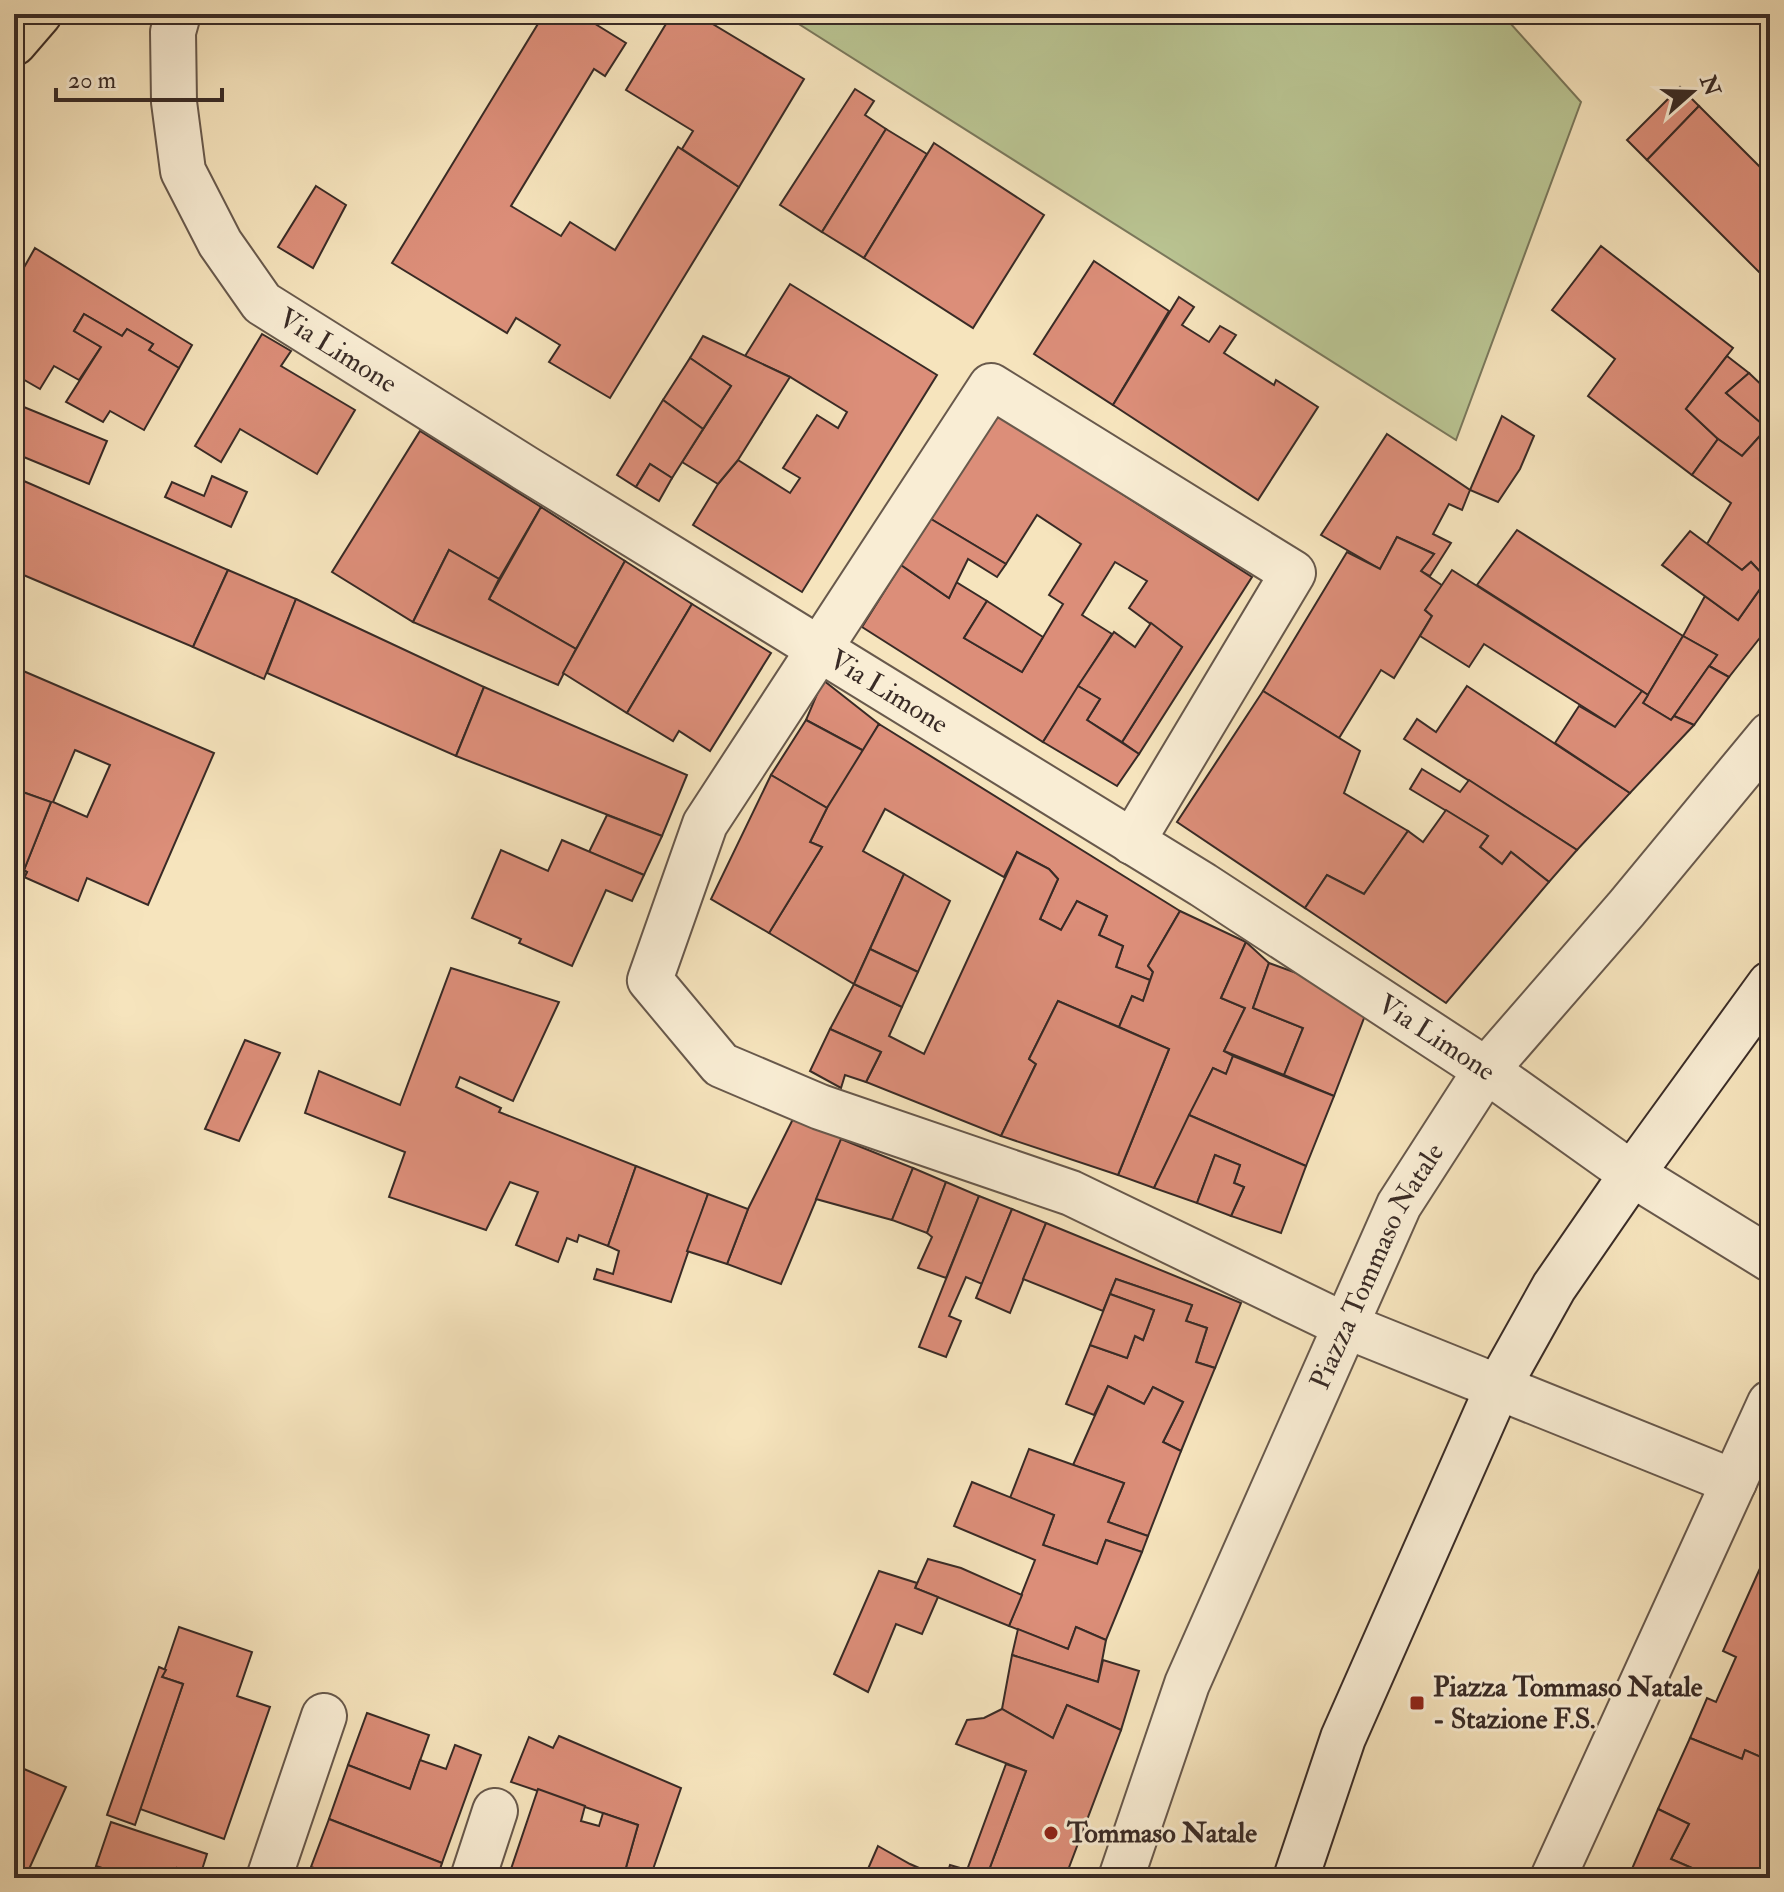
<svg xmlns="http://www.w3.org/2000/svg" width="1784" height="1892" font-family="'IM FELL Double Pica',serif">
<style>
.green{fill:#bac593;stroke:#7a785c;stroke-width:2}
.building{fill:#dc8e79;stroke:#392b26;stroke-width:2;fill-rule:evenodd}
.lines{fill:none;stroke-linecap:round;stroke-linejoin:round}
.street-casing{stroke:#68594c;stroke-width:48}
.secondary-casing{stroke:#392b26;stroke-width:48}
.highway-casing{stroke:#392b26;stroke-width:48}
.street{stroke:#f9edd4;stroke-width:44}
.secondary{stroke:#f9edd4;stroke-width:44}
.highway{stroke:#f6e4bd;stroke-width:44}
.poi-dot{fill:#8f2418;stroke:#f9edd4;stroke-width:3}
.labels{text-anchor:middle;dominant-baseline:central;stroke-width:6;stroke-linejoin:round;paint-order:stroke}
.street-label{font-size:28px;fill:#392b26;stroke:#f9edd4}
.poi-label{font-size:28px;font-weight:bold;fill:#392b26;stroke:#f9edd4;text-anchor:start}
</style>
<rect width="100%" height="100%" fill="#f6e4bd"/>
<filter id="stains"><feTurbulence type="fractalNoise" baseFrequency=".0025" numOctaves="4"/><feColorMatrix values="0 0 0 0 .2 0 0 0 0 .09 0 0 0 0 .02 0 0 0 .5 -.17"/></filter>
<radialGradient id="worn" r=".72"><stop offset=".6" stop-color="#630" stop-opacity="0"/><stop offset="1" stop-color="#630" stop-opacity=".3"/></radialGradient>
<path class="green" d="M783 14H1502L1581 102 1456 440Z"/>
<g class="building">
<path d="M544 14H579L626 43 605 76 594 69 511 206 561 236 570 222 615 250 678 147 739 187 610 398 549 362 560 345 516 318 507 333 392 263Z"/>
<path d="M672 14H696L804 79 739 187 682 149 693 131 626 90Z"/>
<path d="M1680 87 1699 106 1647 160 1627 140Z"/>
<path d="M855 89 874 101 865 115 886 129 822 232 780 205Z"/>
<path d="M1699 106 1770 177 1768 281 1647 160Z"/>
<path d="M886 129 927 154 864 258 822 232Z"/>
<path d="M934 143 1044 215 973 328 864 258Z"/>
<path d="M316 186 346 205 313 268 278 247Z"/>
<path d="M1601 246 1733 348 1686 409 1718 439 1692 475 1588 396 1615 359 1552 310Z"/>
<path d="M35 248 192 345 179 368 149 350 153 344 127 329 122 336 84 314 74 331 101 347 79 380 54 366 40 389 14 374V276L18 278Z"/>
<path d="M1094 261 1169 311 1113 405 1034 354Z"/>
<path d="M790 284 937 375 802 592 693 525 718 484 738 460 790 493 800 478 783 468 817 415 838 428 847 412 790 377 745 356Z"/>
<path d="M1179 297 1194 307 1182 325 1209 342 1220 326 1236 335 1224 353 1274 385 1276 380 1318 407 1258 500 1113 405Z"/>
<path d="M84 314 122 336 127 329 153 344 149 350 179 368 144 430 110 411 103 422 66 402 101 347 74 331Z"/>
<path d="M262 334 291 351 281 366 355 410 317 474 240 429 221 462 195 446Z"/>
<path d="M703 336 790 377 738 460 718 484 682 462 731 386 690 358Z"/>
<path d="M1727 356 1749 373 1726 393 1767 428 1742 456 1718 439 1686 409Z"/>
<path d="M690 358 731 386 703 429 663 400Z"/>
<path d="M1749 373 1770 393V625L1729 677 1709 666 1717 655 1683 636 1705 596 1738 620 1767 579 1751 562 1742 570 1707 544 1731 503 1692 475 1718 439 1742 456 1767 428 1726 393Z"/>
<path d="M663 400 703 429 672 478 650 464 636 487 617 475Z"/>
<path d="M14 403 107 441 89 484 14 453Z"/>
<path d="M997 414 1252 577 1139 754 1122 742 1182 647 1129 608 1147 581 1115 562 1082 615 1112 634 1043 742 862 627 901 565 949 598 956 582 987 601 964 638 1022 672 1063 604 1049 595 1081 544 1037 515 1006 564 931 519Z"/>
<path d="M1502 416 1534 436 1520 469 1498 502 1470 490Z"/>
<path d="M420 431 541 507 499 579 449 550 413 622 332 572Z"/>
<path d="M1387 434 1470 490 1462 510 1449 504 1433 534 1451 543 1430 576 1421 571 1434 554 1397 537 1380 569 1321 535Z"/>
<path d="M650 464 672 478 659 501 636 487Z"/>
<path d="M212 476 247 492 231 527 165 497 172 482 204 496Z"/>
<path d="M17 478 228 570 193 647 14 571V484Z"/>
<path d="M541 507 625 561 576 649 489 599Z"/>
<path d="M931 519 1006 564 997 577 968 559 949 598 901 565Z"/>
<path d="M1517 530 1683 636 1648 695 1477 585Z"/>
<path d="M1690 531 1742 570 1751 562 1767 579 1738 620 1662 565Z"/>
<path d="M1397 537 1434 554 1421 571 1443 586 1425 610 1432 616 1394 678 1381 670 1339 738 1263 691 1347 552 1380 569Z"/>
<path d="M449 550 499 579 489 599 576 649 558 685 413 622Z"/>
<path d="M625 561 692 604 627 713 563 673Z"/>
<path d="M228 570 296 599 264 679 193 647Z"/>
<path d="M1452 570 1642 691 1615 727 1484 644 1469 667 1420 636 1432 616 1425 610Z"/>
<path d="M296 599 484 687 456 756 267 673Z"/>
<path d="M987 601 1043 637 1022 672 964 638Z"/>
<path d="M692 604 771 653 710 751 679 731 673 741 627 713Z"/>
<path d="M1151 623 1182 647 1122 742 1087 720 1100 699 1078 686 1114 632 1135 647Z"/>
<path d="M1683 636 1717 655 1671 720 1643 703Z"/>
<path d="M1709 666 1729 677 1694 725 1674 716Z"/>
<path d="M14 667 214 753 148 905 87 878 78 901 24 877 27 872 24 870 51 802 14 789ZM75 750 110 765 87 817 53 802Z"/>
<path d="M823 680 879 724 864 751 806 720Z"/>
<path d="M1078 686 1100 699 1087 720 1139 754 1117 786 1043 742Z"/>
<path d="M1467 686 1630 793 1577 850 1404 739 1417 719 1436 732Z"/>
<path d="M484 687 687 775 662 836 456 756Z"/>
<path d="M1263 691 1360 751 1344 793 1408 831 1364 894 1327 875 1305 908 1177 822Z"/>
<path d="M1642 691 1648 695 1643 703 1671 720 1674 716 1694 725 1630 793 1555 743 1579 706 1615 727Z"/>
<path d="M806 720 864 751 827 808 771 775Z"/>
<path d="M879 724 1180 911 1148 966 1153 972 1150 980 1116 967 1123 946 1099 935 1107 916 1077 901 1061 930 1040 919 1058 879 1049 869 1017 852 1004 877 885 809 863 851 904 874 854 984 769 933 822 847 810 842 827 808Z"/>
<path d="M1422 769 1460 792 1469 780 1577 850 1549 882 1511 852 1502 864 1480 847 1488 836 1410 789Z"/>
<path d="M771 775 827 808 810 842 822 847 769 933 711 899Z"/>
<path d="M14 789 51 802 24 870 14 866Z"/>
<path d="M1446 810 1488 836 1480 847 1502 864 1511 852 1549 882 1446 1003 1305 908 1327 875 1364 894 1408 831 1423 842Z"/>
<path d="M607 815 662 836 644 875 589 852Z"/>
<path d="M562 840 644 875 632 901 606 890 572 966 519 943 521 939 472 918 501 850 548 871Z"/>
<path d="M1017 852 1049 869 1058 879 1040 919 1061 930 1077 901 1107 916 1099 935 1123 946 1116 967 1150 980 1143 1001 1132 996 1119 1027 1058 1001 1029 1059 1036 1064 1001 1136 866 1082 881 1052 830 1029 854 984 902 1007 889 1036 924 1054Z"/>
<path d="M14 866 27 872 14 900Z"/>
<path d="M904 874 950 901 918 972 870 949Z"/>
<path d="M1180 911 1246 942 1221 998 1245 1008 1224 1051 1233 1056 1226 1074 1213 1068 1154 1188 1118 1175 1169 1049 1119 1027 1132 996 1143 1001 1153 972 1148 966Z"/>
<path d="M1246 942 1269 963 1253 1008 1303 1028 1284 1075 1224 1051 1245 1008 1221 998Z"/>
<path d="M870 949 918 972 902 1007 854 984Z"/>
<path d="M1269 963 1371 1000 1334 1096 1284 1075 1303 1028 1253 1008Z"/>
<path d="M451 968 559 1002 513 1101 460 1077 456 1087 501 1108 499 1112 636 1166 608 1246 579 1235 577 1242 567 1238 558 1262 516 1245 538 1192 510 1182 486 1230 389 1197 405 1152 305 1113 319 1071 400 1105Z"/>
<path d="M1058 1001 1169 1049 1118 1175 1001 1136 1036 1064 1029 1059Z"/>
<path d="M830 1029 881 1052 866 1082 845 1075 841 1088 810 1071Z"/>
<path d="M245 1040 280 1053 239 1141 205 1129Z"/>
<path d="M1233 1056 1334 1096 1306 1166 1189 1115 1213 1068 1226 1074Z"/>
<path d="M796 1113 844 1133 781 1284 727 1264 748 1209Z"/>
<path d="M1189 1115 1306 1166 1281 1233 1231 1216 1244 1187 1234 1183 1240 1165 1215 1155 1197 1203 1154 1188Z"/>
<path d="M841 1139 913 1168 892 1220 816 1199Z"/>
<path d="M1215 1155 1240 1165 1234 1183 1244 1187 1231 1216 1197 1203Z"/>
<path d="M636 1166 708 1194 671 1302 594 1279 597 1269 613 1274 619 1251 608 1246Z"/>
<path d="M913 1168 946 1182 927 1233 892 1220Z"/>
<path d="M946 1182 979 1196 946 1278 918 1268 932 1237 927 1233Z"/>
<path d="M708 1194 748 1209 727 1264 687 1251Z"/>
<path d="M979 1196 1012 1209 982 1284 966 1277 949 1316 961 1321 946 1357 919 1347Z"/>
<path d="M1012 1209 1046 1223 1010 1313 976 1298Z"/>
<path d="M1046 1223 1241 1303 1215 1368 1196 1362 1207 1328 1186 1321 1192 1305 1116 1279 1103 1311 1023 1279Z"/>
<path d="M1116 1279 1192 1305 1186 1321 1207 1328 1196 1362 1215 1368 1181 1451 1163 1442 1183 1402 1153 1387 1144 1404 1108 1386 1094 1415 1066 1404 1090 1345 1127 1358 1135 1336 1143 1340 1154 1310 1110 1294Z"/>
<path d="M1110 1294 1154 1310 1143 1340 1135 1336 1127 1358 1090 1345Z"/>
<path d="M1108 1386 1144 1404 1153 1387 1183 1402 1163 1442 1181 1451 1148 1536 1108 1522 1124 1483 1073 1465Z"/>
<path d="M1029 1449 1124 1483 1108 1522 1148 1536 1142 1552 1106 1540 1097 1564 1043 1545 1054 1515 1010 1498Z"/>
<path d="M972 1482 1054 1515 1043 1545 1097 1564 1106 1540 1142 1552 1106 1640 1076 1627 1068 1649 1009 1626 1035 1560 954 1526Z"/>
<path d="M1770 1546V1761L1745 1750 1742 1759 1690 1738 1707 1698 1716 1702 1736 1657 1723 1651Z"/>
<path d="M928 1559 961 1568 1022 1595 1009 1626 915 1588Z"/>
<path d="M879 1571 917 1583 915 1588 938 1597 922 1634 896 1624 868 1692 834 1674Z"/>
<path d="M179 1627 252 1652 237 1696 270 1707 224 1839 140 1809 183 1684 162 1677Z"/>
<path d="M1076 1627 1106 1640 1098 1682 1012 1655 1018 1629 1068 1649Z"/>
<path d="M1012 1655 1098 1682 1103 1660 1139 1671 1121 1730 1067 1705 1053 1738 1002 1709Z"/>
<path d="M159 1667 166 1670 162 1677 183 1684 135 1825 107 1815Z"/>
<path d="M1067 1705 1121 1730 1065 1878H986L1026 1771 956 1744 967 1720 984 1718 1002 1709 1053 1738Z"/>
<path d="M367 1713 429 1735 410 1789 348 1765Z"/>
<path d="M559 1736 681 1788 650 1878H623L638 1825 511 1782 529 1737 553 1748Z"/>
<path d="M1690 1738 1742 1759 1745 1750 1770 1761V1878H1715L1671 1859 1689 1824 1658 1809Z"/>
<path d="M455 1745 481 1755 442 1863 329 1819 348 1765 410 1789 420 1760 446 1769Z"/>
<path d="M1006 1764 1026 1771 986 1878H946L950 1865 967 1870Z"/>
<path d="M24 1769 66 1787 25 1878H14V1791Z"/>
<path d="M538 1789 585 1806 581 1821 599 1826 603 1813 638 1825 623 1878H604L585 1872 583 1878H508Z"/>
<path d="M1658 1809 1689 1824 1671 1859 1715 1878H1628Z"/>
<path d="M329 1819 442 1863 437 1878H343L311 1867Z"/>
<path d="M111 1822 207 1854 200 1876 177 1868 174 1878H122L123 1875 96 1866Z"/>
<path d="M878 1846 910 1864 942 1878H864Z"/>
<path d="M177 1868 200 1876 199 1878H174Z"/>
<path d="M202 1871 216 1877V1878H199Z"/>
<path d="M585 1872 604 1878H583Z"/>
</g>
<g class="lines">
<defs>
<g id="street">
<path id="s1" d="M178 14 173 32 174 102 183 171 220 243 262 303 525 468 1203 885 1486 1070 1632 1174 1770 1259"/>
<path d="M1132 842 1293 573 991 386 705 824 650 980 721 1065 820 1107 1071 1193 1344 1325 1734 1482"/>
<path d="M269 1878 324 1716"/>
<path d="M473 1878 495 1811"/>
<path id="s2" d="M1121 1878 1187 1684 1399 1205 1486 1070 1626 909 1770 735"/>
<path d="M1553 1878 1770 1403"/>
</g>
<path id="secondary" d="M1296 1878 1343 1738 1497 1389 1554 1287 1632 1174 1770 984"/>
<path id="highway" d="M14 43 39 14"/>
</defs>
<use href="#street" class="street-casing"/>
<use href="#secondary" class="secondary-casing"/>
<use href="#highway" class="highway-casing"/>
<use href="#street" class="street"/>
<use href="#secondary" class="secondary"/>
<use href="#highway" class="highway"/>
</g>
<g class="poi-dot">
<rect x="1409" y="1695" width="16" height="16" rx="4"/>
<circle cx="1051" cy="1833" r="8"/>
</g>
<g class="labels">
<g class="street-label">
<text stroke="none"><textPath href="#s1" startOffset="402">Via Limone</textPath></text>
<text stroke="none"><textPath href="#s1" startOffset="1050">Via Limone</textPath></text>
<text stroke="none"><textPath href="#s1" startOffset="1698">Via Limone</textPath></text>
<text stroke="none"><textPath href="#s2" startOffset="664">Piazza Tommaso Natale</textPath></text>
</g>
<g class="poi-label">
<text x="1433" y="1687">Piazza Tommaso Natale<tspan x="1433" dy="32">- Stazione F.S.</tspan></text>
<text x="1067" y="1833">Tommaso Natale</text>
</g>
</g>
<rect width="1784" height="1892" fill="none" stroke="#f6e4bd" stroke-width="48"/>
<rect x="16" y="16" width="1752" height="1860" fill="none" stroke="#392b26" stroke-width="4"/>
<rect x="24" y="24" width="1736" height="1844" fill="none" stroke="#392b26" stroke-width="2"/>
<g transform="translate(1692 92) rotate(70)" stroke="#f9edd4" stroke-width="6" paint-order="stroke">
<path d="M0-6L14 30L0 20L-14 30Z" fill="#392b26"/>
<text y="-12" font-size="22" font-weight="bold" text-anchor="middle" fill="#392b26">N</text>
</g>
<path d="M56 88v12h166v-12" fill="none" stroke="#392b26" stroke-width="4"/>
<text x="68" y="88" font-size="24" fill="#392b26" stroke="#f9edd4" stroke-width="6" paint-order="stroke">20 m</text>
<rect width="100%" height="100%" filter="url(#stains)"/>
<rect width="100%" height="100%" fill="url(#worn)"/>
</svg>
